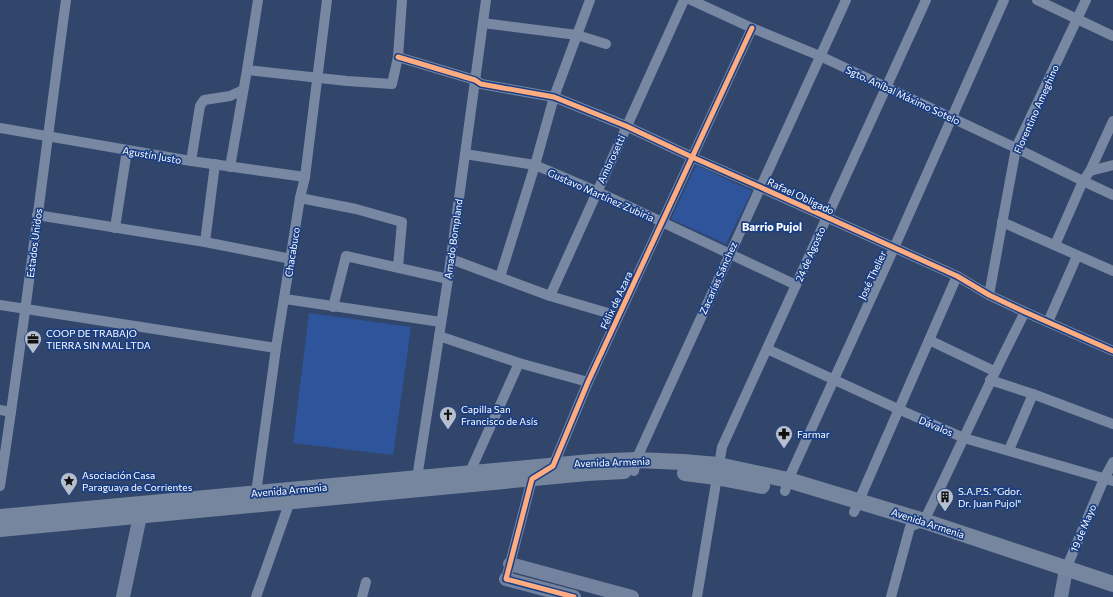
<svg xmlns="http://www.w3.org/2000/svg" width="1113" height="597" font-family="Commissioner,sans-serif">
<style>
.green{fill:#2e549b}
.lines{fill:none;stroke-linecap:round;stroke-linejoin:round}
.street{stroke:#7887a2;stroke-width:10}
.secondary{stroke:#73829e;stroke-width:14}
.primary{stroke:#77869f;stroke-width:16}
.cycleway-casing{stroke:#1a3e84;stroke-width:8}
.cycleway{stroke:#ffac80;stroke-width:5}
.labels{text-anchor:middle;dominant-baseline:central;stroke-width:3.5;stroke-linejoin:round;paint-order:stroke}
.street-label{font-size:10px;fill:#fff;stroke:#1a3e84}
.poi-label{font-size:10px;fill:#fff;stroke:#1a3e84;text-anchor:start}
.neighbourhood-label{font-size:11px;font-weight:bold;fill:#fff;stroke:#1a3e84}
</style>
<rect width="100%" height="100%" fill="#32466c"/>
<g class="green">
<path d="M696 165 752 191 726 244 671 219Z"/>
<path d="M309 313 411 327 393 455 293 443Z"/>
</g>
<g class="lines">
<g class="street">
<path d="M691 0 752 28 820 56 1016 148 1083 181 1113 195"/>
<path d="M1037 0 1113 36"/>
<path d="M483 23 577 35 606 44"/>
<path d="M398 57 475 80 481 84 554 97 626 126 692 157 760 187 957 276 989 295 1025 312 1113 351"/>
<path d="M247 70 347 81 392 84 398 57 402 0"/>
<path d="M0 128 191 161 305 177"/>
<path d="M465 154 535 165 596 191 796 285"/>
<path d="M191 161 200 106 204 100 230 96 243 90"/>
<path d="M230 167 247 70 258 0"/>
<path d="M1090 171 1113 165"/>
<path d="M300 198 356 209 402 222 398 267"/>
<path d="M37 215 205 242 291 259"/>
<path d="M1002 222 1113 271"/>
<path d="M115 228 127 150"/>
<path d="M205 242 215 164"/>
<path d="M1055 245 1083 181 1090 171 1113 121"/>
<path d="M451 259 550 296 618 316"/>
<path d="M500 277 535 165 554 97 590 0"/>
<path d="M989 295 1016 148 1086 0"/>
<path d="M550 296 684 0"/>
<path d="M285 299 441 322"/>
<path d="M0 305 276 348"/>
<path d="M333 307 346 256 448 279"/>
<path d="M1048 322 1077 256"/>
<path d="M439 336 519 363 588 382"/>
<path d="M929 340 994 371"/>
<path d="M767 349 898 409 964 438 1113 481"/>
<path d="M990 380 1033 394 1113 424"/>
<path d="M0 410 11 412"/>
<path d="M1009 450 1033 394"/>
<path d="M550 467 553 466 588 382 752 28"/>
<path d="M634 471 636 460 846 0"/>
<path d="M470 478 469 474 519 363"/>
<path d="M418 483 417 478 448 279 486 0"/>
<path d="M0 486C25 324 44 162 66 0"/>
<path d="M785 491 788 480 894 248 1004 0"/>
<path d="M257 499 256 493 276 348 300 198 305 177 327 0"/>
<path d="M854 512 957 276"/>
<path d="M1066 569 1104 479 1113 462"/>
<path d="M506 579 532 479 537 476"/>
<path d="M256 597 290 501 289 497"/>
<path d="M362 597 366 582"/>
<path d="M697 597 722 447 926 0"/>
<path d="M891 597 910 527 924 521C958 452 989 381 1025 312"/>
</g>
<g class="secondary">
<path d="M510 564 632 597"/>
<path d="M506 579 574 597"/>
<path d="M123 597 140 516 138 505"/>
<path d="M1061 597 1066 569"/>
</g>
<g class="primary">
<path d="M685 473 716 477 762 486"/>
<path d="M0 517 591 462 636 460 683 462 718 465 788 480 924 521 1113 584"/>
<path d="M0 529 587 473 624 471"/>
</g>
<defs>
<g id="cycleway">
<path d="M398 57 475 80 481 84 554 97 626 126 692 157 760 187 957 276 989 295 1025 312 1113 351"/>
<path d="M574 597 506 579 532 479 553 466 588 382 752 28"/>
</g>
</defs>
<use href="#cycleway" class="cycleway-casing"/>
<use href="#cycleway" class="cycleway"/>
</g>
<defs>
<symbol id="office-pin" viewBox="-11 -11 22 30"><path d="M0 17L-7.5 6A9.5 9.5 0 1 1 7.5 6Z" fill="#b7becc" stroke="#1a3e84"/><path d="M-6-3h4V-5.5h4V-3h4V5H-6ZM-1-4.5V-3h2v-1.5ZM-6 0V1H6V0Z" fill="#111"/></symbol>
<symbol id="church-pin" viewBox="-11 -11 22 30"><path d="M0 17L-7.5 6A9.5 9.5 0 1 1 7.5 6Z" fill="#b7becc" stroke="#1a3e84"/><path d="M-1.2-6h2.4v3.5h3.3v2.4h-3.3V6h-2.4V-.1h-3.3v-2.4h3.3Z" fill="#111"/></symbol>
<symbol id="pharmacy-pin" viewBox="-11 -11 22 30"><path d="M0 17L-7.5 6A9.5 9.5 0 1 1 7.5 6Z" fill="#b7becc" stroke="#1a3e84"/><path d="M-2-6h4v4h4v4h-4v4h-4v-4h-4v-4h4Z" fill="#111"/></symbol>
<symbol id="sight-pin" viewBox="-11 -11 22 30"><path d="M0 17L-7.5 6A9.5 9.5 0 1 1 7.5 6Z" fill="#b7becc" stroke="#1a3e84"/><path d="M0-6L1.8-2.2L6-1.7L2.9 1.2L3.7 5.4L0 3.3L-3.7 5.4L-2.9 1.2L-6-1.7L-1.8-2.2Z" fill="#111"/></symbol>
<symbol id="building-pin" viewBox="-11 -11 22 30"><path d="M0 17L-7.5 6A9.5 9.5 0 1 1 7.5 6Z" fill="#b7becc" stroke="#1a3e84"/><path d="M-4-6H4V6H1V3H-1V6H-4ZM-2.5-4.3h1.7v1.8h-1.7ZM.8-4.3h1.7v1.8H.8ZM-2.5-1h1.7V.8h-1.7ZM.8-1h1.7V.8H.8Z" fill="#111"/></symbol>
</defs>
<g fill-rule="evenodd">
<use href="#office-pin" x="23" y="329" width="20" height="27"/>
<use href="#church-pin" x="438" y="405" width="20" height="27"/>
<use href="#pharmacy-pin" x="774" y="424" width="20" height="27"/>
<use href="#sight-pin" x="59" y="471" width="20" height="27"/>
<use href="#building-pin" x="935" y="487" width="20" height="27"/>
</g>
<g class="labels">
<g class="street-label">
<text transform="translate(903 95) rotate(25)">Sgto. Aníbal Máximo Sotelo</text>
<text transform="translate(1036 109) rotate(-66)">Florentino Ameghino</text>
<text transform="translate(152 155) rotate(10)">Agustín Justo</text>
<text transform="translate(611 159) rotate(-65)">Ambrosetti</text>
<text transform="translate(601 195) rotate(24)">Gustavo Martínez Zubiria</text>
<text transform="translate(801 196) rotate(25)">Rafael Obligado</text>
<text transform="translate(453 239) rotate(-82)">Amado Bompland</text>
<text transform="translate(34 243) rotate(-83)">Estados Unidos</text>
<text transform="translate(292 252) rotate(-81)">Chacabuco</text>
<text transform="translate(810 254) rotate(-66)">24 de Agosto</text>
<text transform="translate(872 275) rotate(-65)">José Thelier</text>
<text transform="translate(718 278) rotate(-66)">Zacarías Sánchez</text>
<text transform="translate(616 300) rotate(-65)">Félix de Azara</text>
<text transform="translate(936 426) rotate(23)">Dávalos</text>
<text transform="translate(612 462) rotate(-2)">Avenida Armenia</text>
<text transform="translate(289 490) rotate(-5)">Avenida Armenia</text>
<text transform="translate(928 523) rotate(18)">Avenida Armenia</text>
<text transform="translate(1083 528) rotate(-67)">19 de Mayo</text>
</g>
<g class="poi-label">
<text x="46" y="333">COOP DE TRABAJO<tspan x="46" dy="12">TIERRA SIN MAL LTDA</tspan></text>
<text x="461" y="409">Capilla San<tspan x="461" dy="12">Francisco de Asís</tspan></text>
<text x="797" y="434">Farmar</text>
<text x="82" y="475">Asociación Casa<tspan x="82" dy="12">Paraguaya de Corrientes</tspan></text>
<text x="958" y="491">S.A.P.S. "Gdor.<tspan x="958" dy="12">Dr. Juan Pujol"</tspan></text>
</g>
<g class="neighbourhood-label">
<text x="772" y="226">Barrio Pujol</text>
</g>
</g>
</svg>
